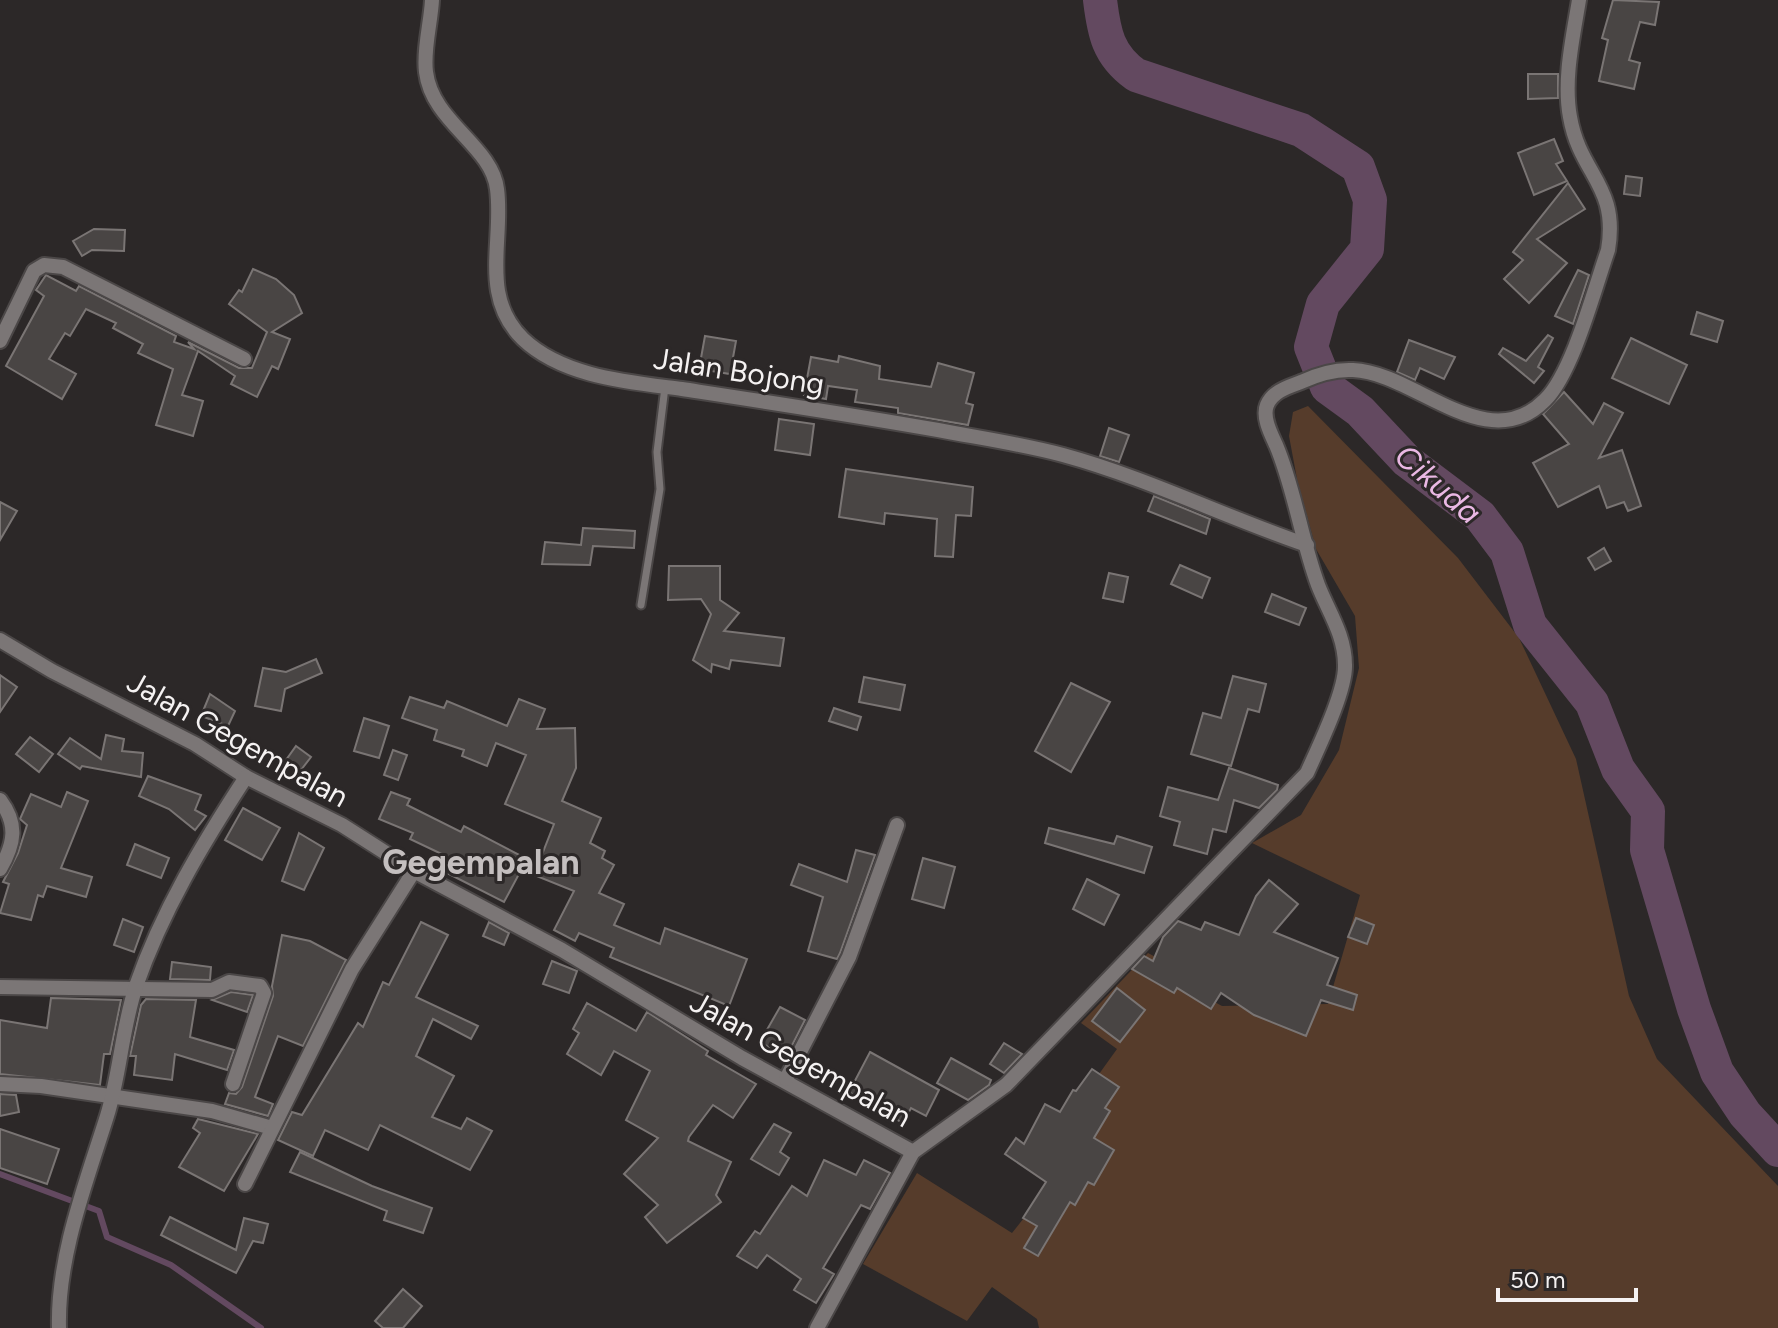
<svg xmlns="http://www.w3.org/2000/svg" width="1778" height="1328" font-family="Figtree,sans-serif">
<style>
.green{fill:#563c2b}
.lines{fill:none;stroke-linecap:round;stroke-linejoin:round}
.stream{stroke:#634960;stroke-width:6}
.river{stroke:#634960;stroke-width:34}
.building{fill:#494544;stroke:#7a7574;stroke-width:2}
.service-casing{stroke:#4b4747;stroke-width:11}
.minor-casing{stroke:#4b4747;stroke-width:18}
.service{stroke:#7b7676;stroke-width:7}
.minor{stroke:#7b7676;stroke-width:14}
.labels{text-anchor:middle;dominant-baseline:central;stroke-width:6;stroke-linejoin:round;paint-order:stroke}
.street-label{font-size:30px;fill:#f5f2f2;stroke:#2c2828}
.water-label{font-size:32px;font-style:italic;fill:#eab8e4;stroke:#2c2828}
.quarter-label{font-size:34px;font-weight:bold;fill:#c4bfbf;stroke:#2c2828}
</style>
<rect width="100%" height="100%" fill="#2c2828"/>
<path class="green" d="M1308 406 1458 558 1519 638 1576 759 1629 996 1657 1059 1778 1186V1328H1039L1037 1319 992 1287 967 1321 863 1264 917 1173 1012 1233 1064 1167 1081 1099 1117 1049 1081 1023 1148 953 1197 979 1192 990 1222 1006 1328 1004 1360 895 1252 843 1301 815 1339 750 1359 668 1355 616 1316 549 1297 479 1289 436 1293 412Z"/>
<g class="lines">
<path class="stream" d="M0 1174 99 1211 107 1237 171 1265 261 1328"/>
<path class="river" d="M1100 0C1104 33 1108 55 1136 75L1301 130 1358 167 1370 200 1367 249 1323 304 1311 347 1327 387 1360 411 1407 461 1480 516 1507 552 1530 625 1592 703 1618 769 1648 811 1647 850 1694 1009 1717 1072 1745 1114 1778 1150"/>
</g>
<g class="building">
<path d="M1613 0 1659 2 1655 25 1640 22 1629 60 1640 63 1634 89 1599 81 1608 40 1602 38Z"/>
<path d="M1528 74H1558V98L1528 99Z"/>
<path d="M1554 139 1563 161 1556 164 1567 181 1534 195 1518 153Z"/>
<path d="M1626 176 1642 178 1640 196 1624 194Z"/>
<path d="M1568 183 1585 209 1537 239 1567 263 1529 303 1504 279 1523 260 1513 252Z"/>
<path d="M94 229 125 230 124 251 92 250 82 256 73 241Z"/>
<path d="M253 269 276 279 294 295 302 313 272 332 290 339 278 369 272 366 257 397 231 384 235 376 198 351 182 395 203 401 193 436 156 425 173 369 138 353 143 344 113 328 116 323 86 309 70 336 65 333 49 359 76 374 62 399 6 366 44 296 36 290 46 275 76 291 79 286 176 336 174 342 194 349 188 342 239 368H252L267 332 229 304 239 290 242 292Z"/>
<path d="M1578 270 1589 275 1573 324 1555 316Z"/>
<path d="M1697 312 1723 321 1717 342 1691 334Z"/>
<path d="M1548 335 1553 338 1538 367 1544 371 1534 383 1499 354 1503 348 1526 361Z"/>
<path d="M705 336 736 341 730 374 699 369Z"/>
<path d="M1631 338 1687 365 1669 404 1612 378Z"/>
<path d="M1409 340 1455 357 1444 379 1420 368 1415 380 1397 372Z"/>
<path d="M839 356 880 366 879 379 931 387 938 363 974 373 966 403 973 405 968 425 898 413V408L855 402 857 390 828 386 826 399 804 395 811 357 838 362Z"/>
<path d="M1564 392 1593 424 1604 403 1623 413 1599 458 1622 450 1641 506 1628 511 1624 502 1607 508 1599 486 1558 507 1533 463 1569 444 1543 414Z"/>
<path d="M779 419 814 424 810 455 775 450Z"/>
<path d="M1109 428 1129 435 1119 462 1100 456Z"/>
<path d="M846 469 973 487 971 516 956 515 953 557 935 556 937 519 885 513 884 524 839 517Z"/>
<path d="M1154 496 1210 519 1206 534 1148 511Z"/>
<path d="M0 502 17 511 0 540Z"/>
<path d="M583 528 635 531 634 548 593 546 590 565 542 564 545 542 581 545Z"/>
<path d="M1604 548 1611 561 1595 570 1588 558Z"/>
<path d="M1180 565 1210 578 1202 598 1171 584Z"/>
<path d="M669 566H720V600L739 613 724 631 784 638 780 666 731 660 729 669 712 664 711 672 693 660 711 614 701 599 668 600Z"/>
<path d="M1109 573 1128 577 1123 602 1103 598Z"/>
<path d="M1272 594 1306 608 1299 625 1265 612Z"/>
<path d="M316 659 322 673 285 689 281 711 255 706 263 668 286 672Z"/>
<path d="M0 675 17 687 0 712Z"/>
<path d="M1233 676 1266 684 1259 712 1248 709 1231 766 1191 754 1203 713 1221 718Z"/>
<path d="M864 677 905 685 900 710 859 702Z"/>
<path d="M1071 683 1110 702 1071 772 1035 751Z"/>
<path d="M210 694 235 711 228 726 201 716Z"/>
<path d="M410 697 444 708 447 701 507 726 519 699 545 709 537 729 575 728 576 768 562 801 601 818 590 843 605 851 602 858 614 865 599 893 624 904 614 925 660 944 665 928 747 959 729 1006 610 957 614 948 579 933 575 941 554 930 574 891 534 875 554 824 505 804 526 755 496 743 487 766 462 756 464 750 434 740 437 730 402 718Z"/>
<path d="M834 708 861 717 857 730 829 721Z"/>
<path d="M364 718 389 726 379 758 354 751Z"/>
<path d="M106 735 124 739 122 751 143 753 141 777 82 766 80 769 58 754 70 738 101 759Z"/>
<path d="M30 737 53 754 39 772 16 754Z"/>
<path d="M296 746 311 757 301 770 286 760Z"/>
<path d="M393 750 407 755 398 780 384 775Z"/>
<path d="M1229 768 1278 785 1277 790 1259 808 1234 800 1226 832 1213 829 1207 854 1174 845 1180 822 1160 816 1168 787 1218 800Z"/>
<path d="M148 776 201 795 195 810 206 816 195 830 169 809 139 796Z"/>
<path d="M67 792 88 801 61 868 92 877 86 897 47 886 43 897 38 895 31 920 0 913 9 884 3 882 18 853 27 825 20 819 31 794 61 807Z"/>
<path d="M391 792 410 799 407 805 461 832 464 826 527 859 504 902 441 870 448 857 410 839 413 833 379 819Z"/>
<path d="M243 808 280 828 262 860 225 840Z"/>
<path d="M1049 828 1114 844 1117 836 1152 847 1144 873 1045 843Z"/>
<path d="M299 833 324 848 304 890 282 881Z"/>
<path d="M135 844 169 858 161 878 127 865Z"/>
<path d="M856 850 875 855 840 953 837 959 808 951 823 897 791 885 799 864 847 882Z"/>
<path d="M923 858 955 867 944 908 912 899Z"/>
<path d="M1087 879 1119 895 1104 925 1073 909Z"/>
<path d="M1269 880 1298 904 1274 932 1338 958 1327 985 1357 995 1353 1010 1321 1000 1306 1036 1254 1015 1221 993 1211 1009 1177 988 1174 993 1132 969 1144 956 1153 961 1163 937 1178 921 1201 930 1205 922 1239 935 1256 896Z"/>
<path d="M1356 918 1374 925 1367 944 1348 937Z"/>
<path d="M123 919 143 927 134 952 114 945Z"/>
<path d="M421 922 448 935 416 997 478 1026 471 1039 433 1019 416 1056 454 1076 432 1117 461 1129 467 1118 492 1131 470 1170 380 1125 368 1150 325 1130 313 1156 278 1140 292 1112 302 1115 358 1023 363 1027 383 982 389 985Z"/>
<path d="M489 922 509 933 504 945 483 936Z"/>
<path d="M282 935 310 941 346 960 303 1046 278 1036 255 1097 273 1104 268 1116 225 1104 229 1093 236 1094 242 1087 273 996 272 986Z"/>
<path d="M552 961 577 971 569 993 543 984Z"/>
<path d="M172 962 211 967 210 980 170 979Z"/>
<path d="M1117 988 1145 1010 1120 1042 1092 1021Z"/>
<path d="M231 992 253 995 247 1012 212 1000Z"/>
<path d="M51 998 121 1000 110 1054H104L100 1085 0 1074V1020L47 1028Z"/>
<path d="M146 999 196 1000 190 1037 234 1050 227 1070 175 1054 172 1080 134 1075 136 1056H130L141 1005Z"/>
<path d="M587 1003 636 1031 647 1012 708 1051 706 1055 756 1084 733 1118 713 1105 689 1137 688 1141 731 1162 716 1195 721 1202 667 1243 645 1217 658 1205 624 1174 658 1138 626 1120 650 1071 614 1051 601 1075 567 1054 579 1033 573 1029Z"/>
<path d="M780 1007 805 1020 786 1057 760 1042Z"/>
<path d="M1004 1043 1022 1054 1004 1073 990 1064Z"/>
<path d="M870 1052 939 1090 926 1116 911 1108 903 1123 849 1092Z"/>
<path d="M951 1058 991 1080 989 1085 968 1100 937 1083Z"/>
<path d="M1092 1069 1119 1087 1105 1108 1110 1111 1094 1138 1114 1150 1094 1185 1088 1182 1075 1205 1070 1202 1038 1256 1024 1248 1037 1226 1023 1218 1046 1182 1005 1154 1016 1138 1024 1144 1045 1104 1060 1112 1073 1090 1076 1091Z"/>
<path d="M0 1094 16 1095 19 1112 0 1116Z"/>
<path d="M198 1119 258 1134 224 1191 179 1167 200 1133 193 1128Z"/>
<path d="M774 1124 791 1133 780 1152 789 1158 779 1175 751 1159Z"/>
<path d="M0 1129 59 1149 47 1184 0 1168Z"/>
<path d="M300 1152 372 1186 432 1208 423 1233 384 1220 387 1211 290 1172Z"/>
<path d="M824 1160 856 1175 864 1160 890 1173 870 1209 861 1205 823 1268 834 1274 816 1303 794 1290 801 1279 767 1255 757 1268 737 1256 755 1231 760 1234 792 1186 807 1196Z"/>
<path d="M170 1217 236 1250 244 1218 268 1224 263 1243 253 1241 236 1273 161 1235Z"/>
<path d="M403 1289 422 1306 403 1328H383L375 1321Z"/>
</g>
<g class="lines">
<defs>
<path id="service" d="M641 605 660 489 657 452 665 387"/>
<g id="minor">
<path d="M432 0C431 22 423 50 426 72 432 122 492 146 497 189 504 240 479 296 523 339 563 377 629 382 682 389 767 402 853 415 938 430 980 438 1022 444 1063 455 1147 478 1225 517 1307 545"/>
<path d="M0 341 34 271 44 265 63 267 244 359"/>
<path d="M0 640 52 671 195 744 246 777 342 825 414 871 562 950 742 1058 913 1152"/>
<path d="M0 800C18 824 15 843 0 869"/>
<path d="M0 987 212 990 229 982 260 986 264 993 233 1084"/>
<path d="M786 1079 849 957 897 825"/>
<path d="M0 1084 41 1086 212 1111 272 1128"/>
<path d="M245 1184 352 969 414 871"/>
<path d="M59 1328C57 1257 86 1183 107 1116 120 1074 122 1028 136 986 162 911 203 843 246 777"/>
<path d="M817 1328 913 1152 1006 1085 1307 773C1318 748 1346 691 1345 665 1345 635 1328 611 1318 585 1301 539 1295 490 1276 445 1271 434 1262 417 1267 405 1273 391 1288 387 1301 382 1318 374 1334 369 1353 370 1414 372 1487 459 1545 400 1573 372 1594 290 1608 250 1619 185 1580 175 1570 117 1563 80 1573 37 1579 0"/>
</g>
</defs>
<use href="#service" class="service-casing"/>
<use href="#minor" class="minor-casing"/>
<use href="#service" class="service"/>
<use href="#minor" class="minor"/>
</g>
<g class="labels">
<g class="street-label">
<text transform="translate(739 371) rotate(9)">Jalan Bojong</text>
<text transform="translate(238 739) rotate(29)">Jalan Gegempalan</text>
<text transform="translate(801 1059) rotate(29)">Jalan Gegempalan</text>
</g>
<g class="water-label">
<text transform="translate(1438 484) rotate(41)">Cikuda</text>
</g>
<g class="quarter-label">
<text x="481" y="862">Gegempalan</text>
</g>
</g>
<path d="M1498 1288v12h138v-12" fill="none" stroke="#f5f2f2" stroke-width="4"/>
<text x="1510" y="1288" font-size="24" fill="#f5f2f2" stroke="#2c2828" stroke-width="6" paint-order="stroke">50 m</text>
</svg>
